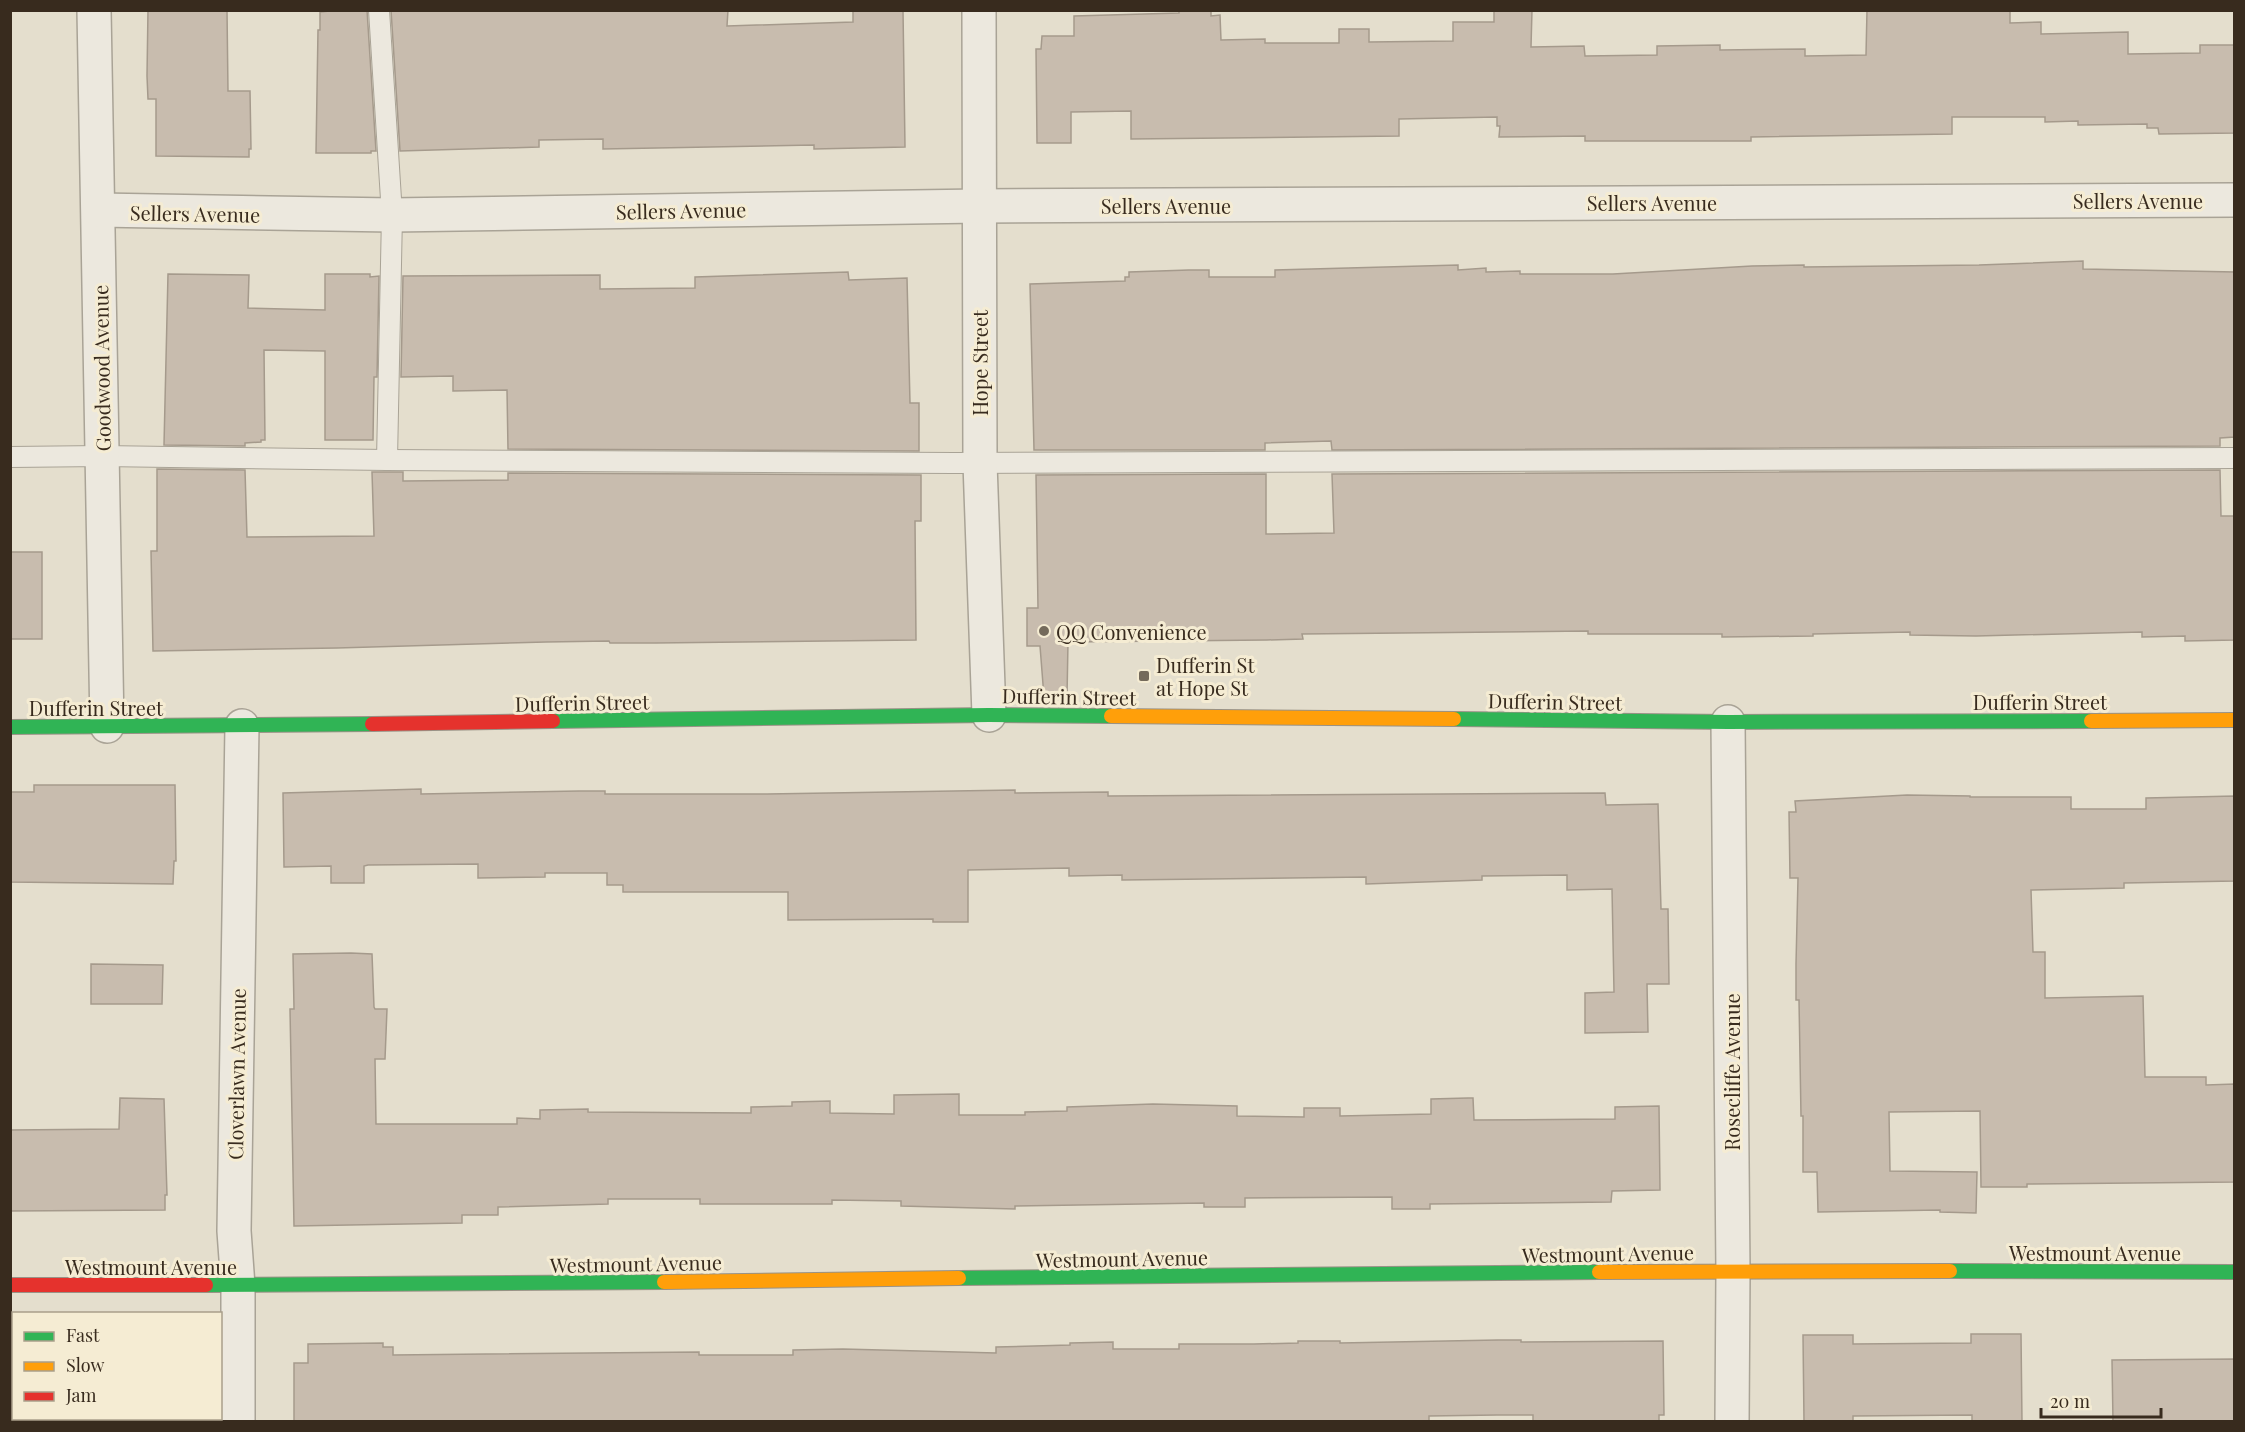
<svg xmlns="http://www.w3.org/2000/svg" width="2245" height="1432" font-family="'Playfair Display',serif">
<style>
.building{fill:#c8bcae;stroke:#a59a8c;stroke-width:1.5}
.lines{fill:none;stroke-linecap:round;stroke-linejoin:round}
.lane-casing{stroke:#a9a396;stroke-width:22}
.street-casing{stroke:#a9a396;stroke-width:36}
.fast-casing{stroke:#999286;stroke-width:16}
.slow-casing{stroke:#999286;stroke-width:16}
.jam-casing{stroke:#999286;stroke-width:16}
.lane{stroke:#ece8de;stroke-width:20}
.street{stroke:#ece8de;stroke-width:33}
.fast{stroke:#30b455;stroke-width:14}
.slow{stroke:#ff9f0a;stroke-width:14}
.jam{stroke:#e5322d;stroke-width:14}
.poi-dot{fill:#746a5b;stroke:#f5ecd3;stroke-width:2}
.labels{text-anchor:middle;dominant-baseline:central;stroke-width:6;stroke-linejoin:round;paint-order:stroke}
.street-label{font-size:20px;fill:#382b1e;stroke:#f5ecd3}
.poi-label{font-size:20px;fill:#382b1e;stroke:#f5ecd3;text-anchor:start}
</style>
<rect width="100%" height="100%" fill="#e4decd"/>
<g class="building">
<path d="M148 10H227L228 91H250L251 149H249V157L156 156V99H148L147 76Z"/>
<path d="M340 10H367L376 151H371V153H316L318 30H320V12Z"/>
<path d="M391 10H728L727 26 853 22V10H903L905 147 814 149V145L603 149V139L539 140V147L400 151Z"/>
<path d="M1211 10V16L1220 15 1221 40 1265 39V43H1339V29H1369V42L1453 41V22H1494V10H1532L1531 47 1584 46 1585 56 1657 55V46L1720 45V50L1805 49V56L1866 55 1867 10H2010V23L2041 22V34L2128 32V54L2200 53V45H2235V133L2159 134 2158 128H2147V124L2078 125V121L2045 122V117H1952V134L1751 137V141H1585V136L1499 137 1500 126H1497V117L1399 119V136L1131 139V111L1071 112V143H1037L1036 49H1041L1042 36H1074V16L1179 13V11Z"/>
<path d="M2083 261V269L2235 272V437L2220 438V446L1332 450 1331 441 1265 443V450H1034L1030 284 1125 281V277H1129V272L1189 270H1209V277H1275V270L1458 265V270L1486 268V272L1520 271V274H1613L1752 266 1804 265V267L1979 265Z"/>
<path d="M848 272 849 280 907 278 910 403H919V451L508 449 507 390 453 391V376L401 377 403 276 600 275V289L695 288V277Z"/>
<path d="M168 274 249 275 248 308 325 310V274H370V277L379 276 377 377H374L373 440H325V351L264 350 265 440H261V442L245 443V446L164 445Z"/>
<path d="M157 469 245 470 247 537 374 536 372 472H403V481L508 480V473L918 475H921V521H915L916 640 655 643H610L609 641 546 642 337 648 153 651 151 551H157Z"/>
<path d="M2220 470 2221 516H2235V640L2185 641V636L2142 637V632L1976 636 1910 635V632L1813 634V636L1722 637V634H1588V631L1302 634 1303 639 1267 640 1068 642 1067 697H1044L1040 646H1027V608H1038L1036 475 1266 474V534L1334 533 1332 474Z"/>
<rect x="10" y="552" width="32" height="87"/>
<path d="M34 785H175L176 861H174L173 884 10 882V792H34Z"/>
<path d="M421 789V794L579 791H605V794H767L1015 790V793L1108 792V796L1605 793 1606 805 1658 804 1661 909H1668L1669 984H1647L1648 1032 1585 1033V993L1614 992 1612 889 1567 890V875L1482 876V880L1366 884V877L1122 880V875L1069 876V868L968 870V922H933V919L788 920V892H623V885H607V873H545V877L478 878V864L368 865 364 866V883H331V866L284 867 283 793Z"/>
<path d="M1907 795 1970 796V797H2071V809H2146V798L2235 796V881L2124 883V888L2031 890 2033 952H2045V998L2143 996 2145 1077H2206V1085L2235 1084V1182L2027 1184V1187H1981L1980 1111 1889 1112 1890 1171 1977 1172 1976 1213 1940 1212V1210L1818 1212 1817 1172H1803V1116H1801L1799 1000H1796V964L1798 878H1790L1789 812H1796L1795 801Z"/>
<path d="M351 953 372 954 374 1007 375 1009H387L385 1059H375L376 1124H517V1118L540 1119V1110L588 1109V1112L751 1113V1107L792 1106V1102L830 1101V1113L894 1114V1095L959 1094V1115H1025V1112L1067 1111V1107L1153 1104 1237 1106V1116L1304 1117V1108H1340V1116L1431 1114V1099L1468 1098H1473L1474 1120 1615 1119V1107L1659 1106 1660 1190 1612 1191 1611 1202 1430 1204V1209H1392V1197L1245 1198V1207H1204V1203L1015 1206V1209L901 1206V1201L832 1200V1204H700V1199H608V1204L498 1207V1215H462V1223L294 1226 290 1009H294L293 954Z"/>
<path d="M91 964 163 965 162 1004H91Z"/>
<path d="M120 1098 164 1099 167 1195H165V1210L10 1211V1130L119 1129Z"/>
<path d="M1971 1334H2021L2022 1422H1972V1415L1853 1416V1422H1804L1803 1335H1853V1344L1971 1343Z"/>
<path d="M1498 1340H1521V1342L1663 1341 1664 1415H1659V1422H1533V1415H1497L1429 1416V1422H294V1363H308V1344L383 1343V1347H393V1355L699 1352V1355H793V1350L843 1349 996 1353V1347L1070 1345V1343L1113 1342V1349H1179V1344H1254L1298 1343V1341H1340V1343Z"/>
<path d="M2235 1359V1422H2113L2112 1360Z"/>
</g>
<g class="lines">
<defs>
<g id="lane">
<path d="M379 10 392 215 387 460"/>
<path d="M10 457 102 456 387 460 954 463 2234 458"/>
</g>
<g id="street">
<path d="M94 10 107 726"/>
<path d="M979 10 980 463 989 715"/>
<path d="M99 210 392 215 980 206 2234 200"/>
<path d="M1728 722 1733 1271 1732 1422"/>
<path d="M238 1422V1286L234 1231 242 726"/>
</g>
<g id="fast">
<path d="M1454 719 1728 722 2091 721"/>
<path d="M553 721 989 715 1111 716"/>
<path d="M10 727 372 724"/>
<path d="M1950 1271 2234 1272"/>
<path d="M959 1278 1599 1272"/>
<path d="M206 1285 664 1282"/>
</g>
<g id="slow">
<path d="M1111 716 1454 719"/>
<path d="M2091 721 2234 720"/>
<path d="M1599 1272 1950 1271"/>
<path d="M664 1282 959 1278"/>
</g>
<g id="jam">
<path d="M372 724 553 721"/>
<path d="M10 1285H206"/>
</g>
</defs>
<use href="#lane" class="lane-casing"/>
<use href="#street" class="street-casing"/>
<use href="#fast" class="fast-casing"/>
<use href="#slow" class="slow-casing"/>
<use href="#jam" class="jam-casing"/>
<use href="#lane" class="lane"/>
<use href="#street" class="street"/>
<use href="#fast" class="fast"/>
<use href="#slow" class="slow"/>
<use href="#jam" class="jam"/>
</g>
<g class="poi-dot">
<circle cx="1044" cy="631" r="6"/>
<rect x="1138" y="670" width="12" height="12" rx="3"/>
</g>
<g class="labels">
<g class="street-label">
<text x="2138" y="200">Sellers Avenue</text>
<text x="1652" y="202">Sellers Avenue</text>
<text x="1166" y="205">Sellers Avenue</text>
<text transform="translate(681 210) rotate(-1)">Sellers Avenue</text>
<text transform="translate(195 213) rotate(1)">Sellers Avenue</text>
<text transform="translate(979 363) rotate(-90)">Hope Street</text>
<text transform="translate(101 368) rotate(-91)">Goodwood Avenue</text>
<text transform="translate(1069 696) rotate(1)">Dufferin Street</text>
<text transform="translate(1555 701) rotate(1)">Dufferin Street</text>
<text x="2040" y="701">Dufferin Street</text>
<text transform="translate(582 702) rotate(-1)">Dufferin Street</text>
<text x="96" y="707">Dufferin Street</text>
<text transform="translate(1731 1072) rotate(-90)">Rosecliffe Avenue</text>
<text transform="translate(236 1074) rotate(-89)">Cloverlawn Avenue</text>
<text x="2095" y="1252">Westmount Avenue</text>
<text transform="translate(1608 1253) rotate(-1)">Westmount Avenue</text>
<text transform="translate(1122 1258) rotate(-1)">Westmount Avenue</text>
<text transform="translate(636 1263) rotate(-1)">Westmount Avenue</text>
<text x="151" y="1266">Westmount Avenue</text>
</g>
<g class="poi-label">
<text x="1056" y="631">QQ Convenience</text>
<text x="1156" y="664">Dufferin St<tspan x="1156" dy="23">at Hope St</tspan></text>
</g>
</g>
<rect width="2245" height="1432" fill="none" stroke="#382b1e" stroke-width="24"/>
<rect x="12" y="1312" width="210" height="108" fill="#f5ecd3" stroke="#a99f8b" stroke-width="1.5"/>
<rect x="24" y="1332" width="30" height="9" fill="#30b455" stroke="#a99f8b" stroke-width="1.5"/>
<text x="66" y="1342" font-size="18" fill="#382b1e">Fast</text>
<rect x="24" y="1362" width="30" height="9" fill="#ff9f0a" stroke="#a99f8b" stroke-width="1.5"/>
<text x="66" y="1372" font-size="18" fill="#382b1e">Slow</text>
<rect x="24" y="1392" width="30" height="9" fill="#e5322d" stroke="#a99f8b" stroke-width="1.5"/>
<text x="66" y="1402" font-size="18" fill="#382b1e">Jam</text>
<path d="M2041 1408v9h120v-9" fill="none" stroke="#382b1e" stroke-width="3"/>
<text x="2050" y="1408" font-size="18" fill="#382b1e" stroke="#f5ecd3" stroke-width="4.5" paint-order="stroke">20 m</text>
</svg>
